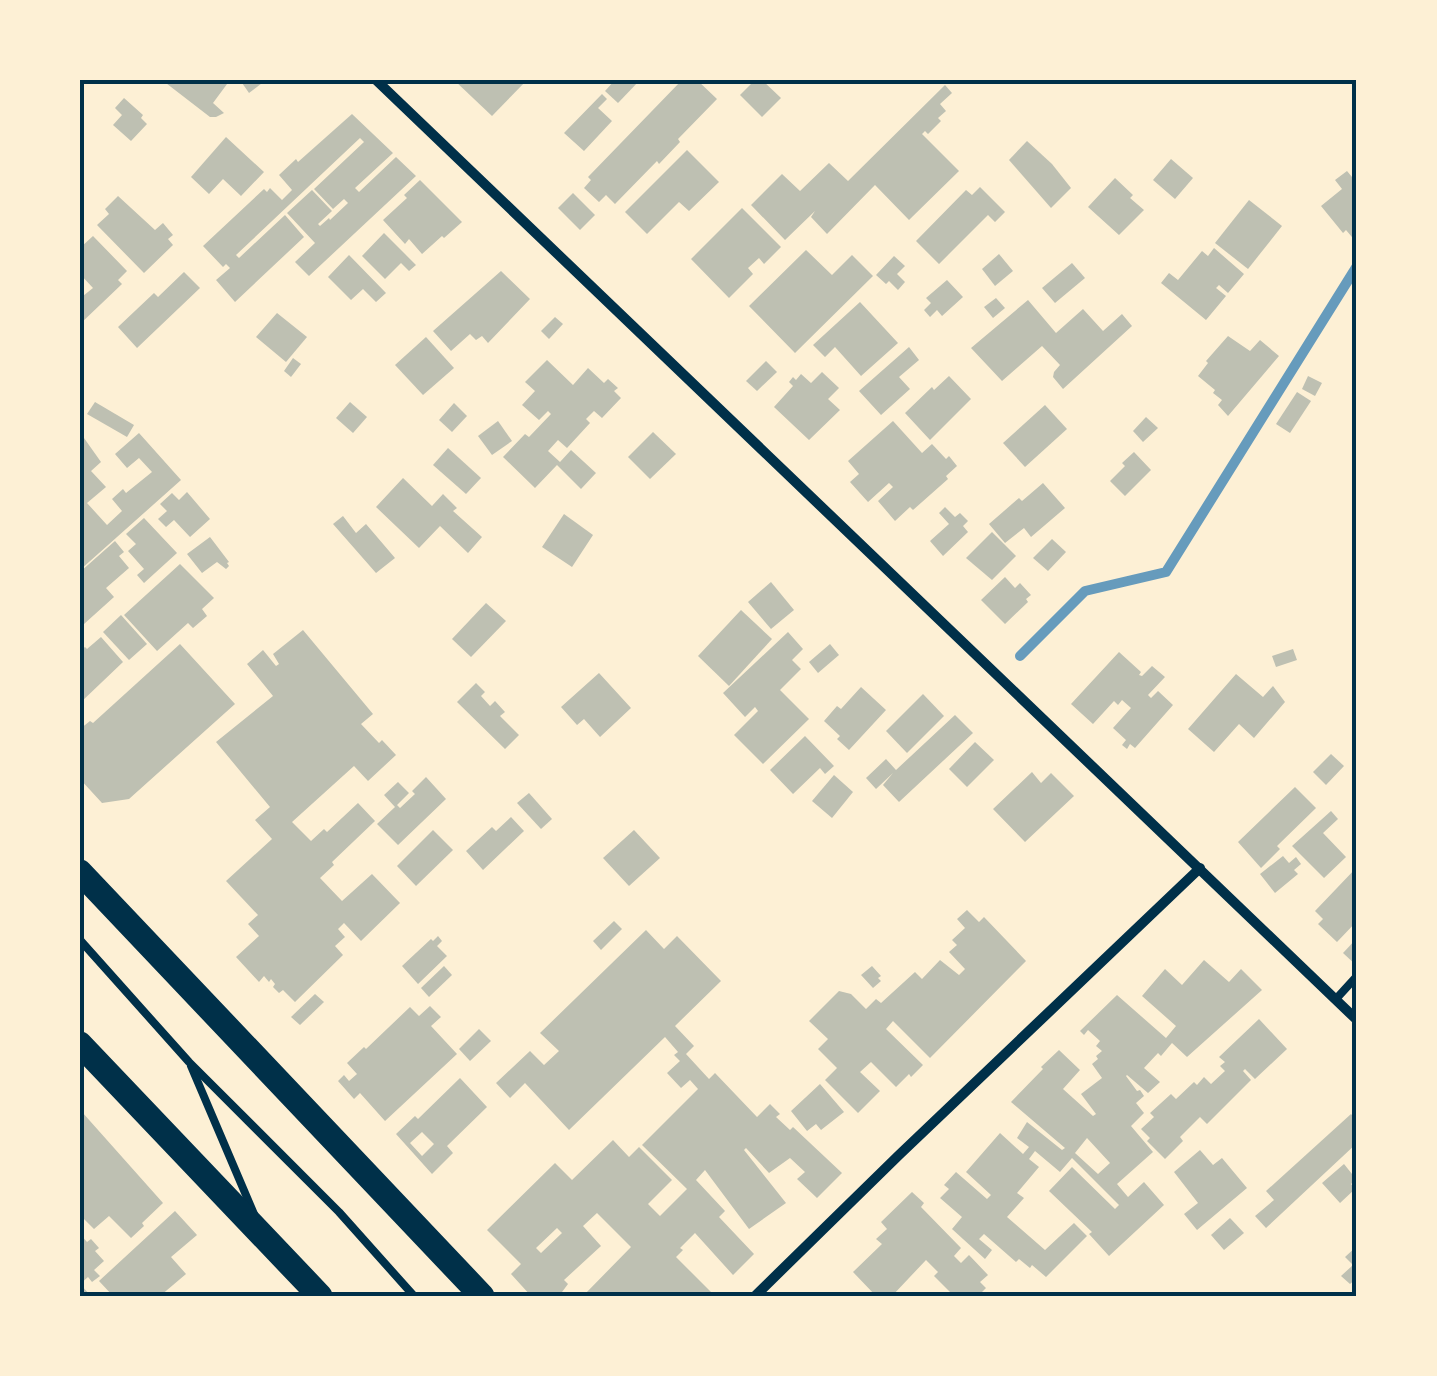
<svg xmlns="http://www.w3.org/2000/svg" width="1437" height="1376" font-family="Montserrat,sans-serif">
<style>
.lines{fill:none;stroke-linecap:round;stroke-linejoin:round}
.stream{stroke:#669bbc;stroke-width:10}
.building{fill:#bec0b2;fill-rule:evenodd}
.service{stroke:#003049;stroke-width:8}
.minor{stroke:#003049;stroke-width:10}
.primary{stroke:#003049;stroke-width:25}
.neatline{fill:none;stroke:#003049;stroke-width:4}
</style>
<rect width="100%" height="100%" fill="#fdf0d5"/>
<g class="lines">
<path class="stream" d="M1020 656 1085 591 1166 572 1357 266"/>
</g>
<g class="building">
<path d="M162 80H230L213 103 224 113 216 117H210Z"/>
<path d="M240 80H266L249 93Z"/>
<path d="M454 80H527L492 116Z"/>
<path d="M615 80H640L618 103 605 91Z"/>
<path d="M682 80H697L717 99 678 139 680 142 659 164 657 161 615 204 606 195 599 202 584 188 591 180 588 177Z"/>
<path d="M755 80H762L781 98 762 117 740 95Z"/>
<path d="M945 85 952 93 940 104 946 111 938 118 941 121 928 134 925 131 922 134 959 171 909 220 875 185 827 234 811 217 815 211 785 240 751 205 782 174 800 191 829 163 848 181Z"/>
<path d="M602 94 607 99 598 108 612 121 584 151 564 133Z"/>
<path d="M124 98 143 115 141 118 147 124 131 141 113 125 122 115 115 108Z"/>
<path d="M352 114 393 153 355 188 359 192 396 157 416 176 309 276 295 262 315 243 287 213 312 190 332 211 318 224 320 226 329 218 330 220 348 203 344 199 333 209 314 189 364 142 360 138 236 255 239 258 285 215 304 237 235 302 216 280 230 268 226 264 223 267 203 246 264 189 267 192 270 188 282 200 292 190 279 175 296 159 298 162Z"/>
<path d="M226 137 264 172 241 196 223 179 209 194 191 177Z"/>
<path d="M1027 141 1052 164 1071 188 1051 208 1009 160Z"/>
<path d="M687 150 719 182 689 211 679 202 647 234 625 212Z"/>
<path d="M1171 159 1193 178 1175 199 1153 180Z"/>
<path d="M1347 171 1357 183V243L1346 230 1343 233 1321 206 1342 189 1335 180Z"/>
<path d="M1115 178 1133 195 1130 198 1144 210 1119 235 1088 207Z"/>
<path d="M420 180 462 222 444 238 442 236 422 254 409 239 405 244 383 220 407 198 404 195Z"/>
<path d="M980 187 1005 212 995 222 988 215 939 264 916 241 966 190 972 195Z"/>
<path d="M573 193 595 215 580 230 558 208Z"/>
<path d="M118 196 155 230 163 223 173 235 168 239 173 245 144 273 97 225 109 214 105 209Z"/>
<path d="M1249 200 1282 226 1248 269 1215 243Z"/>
<path d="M742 208 781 247 764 264 759 258 748 268 753 274 729 298 691 259Z"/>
<path d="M384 233 416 265 409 271 401 263 385 279 362 256Z"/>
<path d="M93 236 127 271 118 280 122 284 80 324V293L83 296 93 288 80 274V248Z"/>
<path d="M1214 248 1244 274 1228 293 1219 285 1216 288 1226 296 1206 320 1161 283 1169 273 1178 280 1202 251 1208 256Z"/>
<path d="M806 250 832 275 852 255 873 276 795 353 749 306Z"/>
<path d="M999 254 1013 271 995 286 982 269Z"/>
<path d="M349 255 386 293 376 302 363 289 351 300 328 277Z"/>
<path d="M894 256 905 266 897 274 905 282 898 290 889 281 886 284 876 275Z"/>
<path d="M1072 263 1085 278 1055 303 1042 288Z"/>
<path d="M501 271 530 299 488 343 482 336 476 340 470 334 451 351 433 331Z"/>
<path d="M184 272 200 288 137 348 118 327 154 293 158 297Z"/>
<path d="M947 280 963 297 942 316 937 310 930 317 924 310 931 303 926 298Z"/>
<path d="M996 298 1005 308 993 318 984 307Z"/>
<path d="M1028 300 1056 333 1083 309 1103 331 1122 314 1132 326 1063 389 1053 377 1054 372 1060 365 1042 346 1002 381 971 348Z"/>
<path d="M860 302 898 343 861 376 835 347 825 357 813 345Z"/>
<path d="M277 313 307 337 286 362 256 337Z"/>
<path d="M555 317 563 324 549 339 541 331Z"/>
<path d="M1228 336 1250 351 1260 340 1279 356 1228 416 1218 405 1222 400 1213 393 1215 390 1198 376 1208 363 1206 361Z"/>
<path d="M426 337 454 368 423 395 395 365Z"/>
<path d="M909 347 919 360 899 377 910 389 881 415 859 391Z"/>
<path d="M293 358 301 364 291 377 284 371Z"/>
<path d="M547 360 573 385 588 368 604 383 608 379 618 388 614 391 621 398 602 418 594 411 586 419 590 423 567 448 558 440 548 451 560 462 571 450 596 473 581 489 557 465 535 488 503 457 525 434 529 437 551 414 548 411 539 420 522 405 535 391 525 382Z"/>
<path d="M766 361 777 372 757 391 746 381Z"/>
<path d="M822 372 839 388 828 399 840 410 809 440 774 407 793 386 789 382 793 377 796 380 801 374 811 383Z"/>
<path d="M949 376 971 399 930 440 905 413 932 387 934 390Z"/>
<path d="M1308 376 1322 383 1315 396 1302 389Z"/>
<path d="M1297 392 1311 401 1290 433 1276 424Z"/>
<path d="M95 402 134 425 127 437 87 414Z"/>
<path d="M350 402 367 417 353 433 336 418Z"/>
<path d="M454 403 467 416 452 432 439 420Z"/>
<path d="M1045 405 1067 429 1025 467 1003 443Z"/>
<path d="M1146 417 1158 428 1143 442 1133 431Z"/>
<path d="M498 421 512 441 492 455 478 436Z"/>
<path d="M893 421 922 453 932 444 946 459 949 456 957 466 946 476 948 479 913 510 910 507 895 521 878 501 893 487 889 483 868 502 850 482 859 474 848 461Z"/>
<path d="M653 432 676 454 650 479 628 457Z"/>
<path d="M139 433 181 480 80 570V442L84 438 101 462 91 471 106 487 87 503 107 525 122 511 112 499 123 489 126 493 152 472 139 458 127 468 115 454Z"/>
<path d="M448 448 481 478 466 494 433 465Z"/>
<path d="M1134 452 1151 470 1125 496 1110 481 1125 466 1122 463Z"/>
<path d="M403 478 432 506 443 494 457 508 453 511 482 537 468 553 440 526 419 548 376 507Z"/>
<path d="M1043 483 1065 508 1031 537 1024 528 1005 543 989 524 1019 498 1022 501Z"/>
<path d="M187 492 210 519 190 537 174 520 166 527 158 519 167 511 160 504 172 493 179 500Z"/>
<path d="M945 507 955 517 960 513 968 521 963 526 968 532 943 556 930 541 949 524 939 513Z"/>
<path d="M564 514 593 535 572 567 542 547Z"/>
<path d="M343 516 356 533 366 524 395 558 376 573 333 524Z"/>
<path d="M144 518 177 553 144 583 137 575 144 569 128 551 136 544 126 534Z"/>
<path d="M992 532 1016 556 992 580 966 558Z"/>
<path d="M210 537 229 562 227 563 229 566 226 569 217 562 202 573 187 554Z"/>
<path d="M1052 539 1066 552 1048 571 1033 558Z"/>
<path d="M115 541 124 552 119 556 129 568 106 588 114 597 84 624 80 619V572Z"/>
<path d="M180 564 214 598 202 609 207 616 193 628 188 623 157 651 124 615Z"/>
<path d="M1005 577 1015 588 1020 583 1031 595 1026 599 1028 602 1005 624 981 600Z"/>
<path d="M771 582 794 610 771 629 748 602Z"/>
<path d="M486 603 506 621 471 657 452 639Z"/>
<path d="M741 610 772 639 729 686 698 656Z"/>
<path d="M121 615 147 644 129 660 103 632Z"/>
<path d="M303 630 373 714 361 724 379 743 382 740 396 755 368 781 354 766 292 822 311 841 324 829 327 832 358 803 375 821 332 862 334 865 320 878 342 901 372 874 400 903 361 941 344 923 338 929 345 937 335 946 343 955 295 1002 283 990 279 993 273 987 275 984 271 979 269 982 264 976 259 982 236 957 259 936 248 924 258 915 226 881 272 839 255 820 270 807 216 742 273 696 247 664 263 650 276 666 279 664 273 654Z"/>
<path d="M788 632 803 649 792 660 801 669 780 690 809 719 763 764 734 735 758 711 755 707 745 717 723 693Z"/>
<path d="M101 637 123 662 80 703V651L85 647 87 649Z"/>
<path d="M180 644 235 704 129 799 102 803 80 779V729L90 721 93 723Z"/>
<path d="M830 644 839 655 818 673 809 662Z"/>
<path d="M1293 649 1297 660 1276 667 1272 656Z"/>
<path d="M1119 652 1141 672 1139 675 1142 676 1152 666 1165 677 1148 695 1151 698 1158 691 1173 705 1135 748 1130 744 1127 749 1122 745 1126 740 1113 728 1131 708 1122 700 1118 705 1114 701 1093 724 1071 704Z"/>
<path d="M599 673 631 708 600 737 584 719 577 725 561 707Z"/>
<path d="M1236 674 1263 697 1273 686 1285 702 1254 738 1239 724 1214 752 1188 729Z"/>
<path d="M476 683 485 692 481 696 490 706 495 701 505 712 500 716 519 735 505 749 457 702Z"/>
<path d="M861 687 886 710 849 750 837 739 840 736 824 721 837 706 841 709Z"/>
<path d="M923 694 944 716 907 753 886 731Z"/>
<path d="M955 715 973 733 899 802 883 785 893 773 876 789 866 778 886 759 896 770Z"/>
<path d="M805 736 834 766 825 774 820 768 793 794 770 770Z"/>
<path d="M975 742 994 760 967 787 949 769Z"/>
<path d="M1331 754 1344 766 1326 785 1313 772Z"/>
<path d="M1032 772 1041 783 1051 773 1074 796 1025 842 993 809Z"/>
<path d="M834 775 853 792 832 818 812 801Z"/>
<path d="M426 777 446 799 398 845 377 824 395 807 384 795 398 782 409 793 397 805 400 808 415 794 412 791Z"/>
<path d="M1295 787 1316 808 1277 846 1280 849 1261 868 1238 842Z"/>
<path d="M529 793 552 819 541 829 517 803Z"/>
<path d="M1331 811 1338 819 1323 833 1346 857 1324 878 1292 846Z"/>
<path d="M511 817 524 831 483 870 466 851 492 827 496 831Z"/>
<path d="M433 830 453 850 416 886 397 866Z"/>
<path d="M634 830 660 858 629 886 603 858Z"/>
<path d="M1283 856 1289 863 1296 857 1301 864 1294 870 1298 874 1275 893 1260 874Z"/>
<path d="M1357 867V921L1337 942 1318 924 1323 919 1315 911Z"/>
<path d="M967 910 979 922 984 917 1026 961 930 1058 893 1021 886 1029 923 1065 911 1077 909 1074 896 1087 871 1062 860 1072 880 1091 858 1113 825 1080 837 1068 818 1049 828 1039 809 1021 839 991 851 994 866 1009 876 999 881 1003 915 972 922 979 940 960 959 975 965 969 949 952 957 945 952 940 965 928 957 919Z"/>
<path d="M614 921 622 929 601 950 593 941Z"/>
<path d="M646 930 664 949 677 936 721 981 675 1026 694 1046 686 1054 709 1079 715 1073 757 1117 770 1104 780 1114 776 1117 790 1130 793 1127 842 1173 817 1198 797 1179 805 1172 790 1158 769 1173 746 1148 744 1150 786 1203 749 1229 705 1170 696 1180 725 1211 719 1217 754 1254 733 1275 695 1233 680 1248 683 1250 676 1257 715 1296H583L631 1247 597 1213 583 1226 601 1246 564 1280 568 1284 559 1296H531L511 1274 521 1264 487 1230 555 1163 572 1180 613 1140 629 1157 639 1147 672 1180 648 1204 660 1216 687 1189 642 1145 698 1089 690 1080 681 1088 667 1073 680 1061 674 1055 678 1052 665 1037 569 1130 525 1083 510 1098 496 1083 530 1051 544 1065 559 1051 540 1033ZM557 1228 562 1233 541 1253 536 1248Z"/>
<path d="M438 936 442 941 437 946 447 956 418 984 402 966 431 939 433 941Z"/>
<path d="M1357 938V966L1343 953Z"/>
<path d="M1204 960 1229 982 1241 969 1262 990 1187 1057 1172 1043 1161 1056 1158 1053 1144 1068 1160 1082 1148 1093 1127 1075 1126 1076 1137 1091 1140 1090 1144 1096 1136 1103 1144 1113 1131 1126 1153 1152 1117 1184 1128 1197 1144 1182 1164 1205 1109 1256 1089 1234 1092 1232 1049 1191 1072 1167 1115 1209 1119 1205 1072 1158 1060 1172 1035 1151 1029 1159 1039 1167 1017 1193 1024 1198 1007 1217 1045 1250 1074 1223 1087 1236 1046 1277 1032 1265 1030 1268 1019 1259 1016 1262 984 1234 979 1239 992 1250 985 1259 952 1229 962 1217 940 1198 949 1189 944 1185 956 1172 987 1199 991 1195 966 1172 1000 1133 1023 1154 1029 1147 1017 1138 1027 1122 1062 1150 1065 1148 1011 1102 1043 1069 1041 1067 1059 1050 1080 1070 1063 1089 1093 1116 1096 1114 1081 1094 1102 1078 1092 1064 1098 1059 1096 1056 1102 1051 1096 1046 1100 1041 1088 1030 1084 1035 1080 1031 1117 995 1166 1038 1176 1026 1142 996 1165 969 1182 985ZM1087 1138 1110 1163 1098 1174 1075 1153Z"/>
<path d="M444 966 452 975 429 997 421 988Z"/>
<path d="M872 966 881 976 878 978 881 981 873 988 861 975Z"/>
<path d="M315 994 324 1002 300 1025 291 1017Z"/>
<path d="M430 1006 441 1017 431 1026 457 1054 385 1121 360 1093 354 1099 338 1081 344 1075 349 1081 357 1074 347 1063 364 1047 366 1049 410 1007 419 1016Z"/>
<path d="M1259 1019 1287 1049 1255 1079 1245 1069 1243 1071 1251 1080 1207 1124 1200 1117 1180 1137 1183 1141 1165 1159 1147 1141 1150 1138 1141 1129 1154 1117 1150 1113 1171 1094 1176 1099 1194 1082 1197 1085 1204 1077 1211 1084 1225 1071 1220 1066 1225 1062 1219 1057Z"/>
<path d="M479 1029 491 1041 470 1061 459 1049Z"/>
<path d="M460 1078 487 1107 447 1146 453 1153 432 1174 396 1134 415 1116 418 1119ZM422 1132 434 1144 422 1156 410 1143Z"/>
<path d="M820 1084 844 1112 821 1130 816 1124 807 1131 791 1111Z"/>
<path d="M82 1112 163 1203 142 1223 144 1226 131 1238 109 1216 94 1229 82 1217 80 1219V1113Z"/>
<path d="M1351 1114 1357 1121V1143L1266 1228 1255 1216 1274 1200 1266 1191Z"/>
<path d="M1200 1150 1213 1165 1222 1158 1247 1188 1197 1230 1184 1214 1198 1203 1174 1172Z"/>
<path d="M1344 1164 1356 1179 1351 1184 1355 1189 1340 1203 1322 1183Z"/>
<path d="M912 1192 924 1203 921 1207 961 1248 954 1256 961 1263 969 1255 988 1275 980 1282 986 1288 978 1296H954L934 1276 938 1272 926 1260 892 1296H876L853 1272 882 1244 876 1239 887 1229 881 1222Z"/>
<path d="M175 1211 197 1235 171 1257 186 1274 160 1296H113L99 1281Z"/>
<path d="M1230 1218 1244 1233 1224 1250 1211 1235Z"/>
<path d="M80 1234 87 1242 91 1239 99 1248 95 1251 104 1261 94 1270 100 1276 92 1282 88 1277 80 1284 91 1296H80Z"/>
<path d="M1357 1246V1278L1350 1284 1341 1276 1353 1265 1345 1257Z"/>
</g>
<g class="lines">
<g class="service">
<path d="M80 940 189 1062 339 1212 414 1296"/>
<path d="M1336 999 1357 976"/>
<path d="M191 1066 254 1214"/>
</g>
<g class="minor">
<path d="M376 80 1357 1020"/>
<path d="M755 1296 899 1155 1200 868"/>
</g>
<g class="primary">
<path d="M80 872 482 1296"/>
<path d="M80 1044 320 1296"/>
</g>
</g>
<rect width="1437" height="1376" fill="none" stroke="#fdf0d5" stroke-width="165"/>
<rect x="82" y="82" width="1272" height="1212" class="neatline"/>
</svg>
